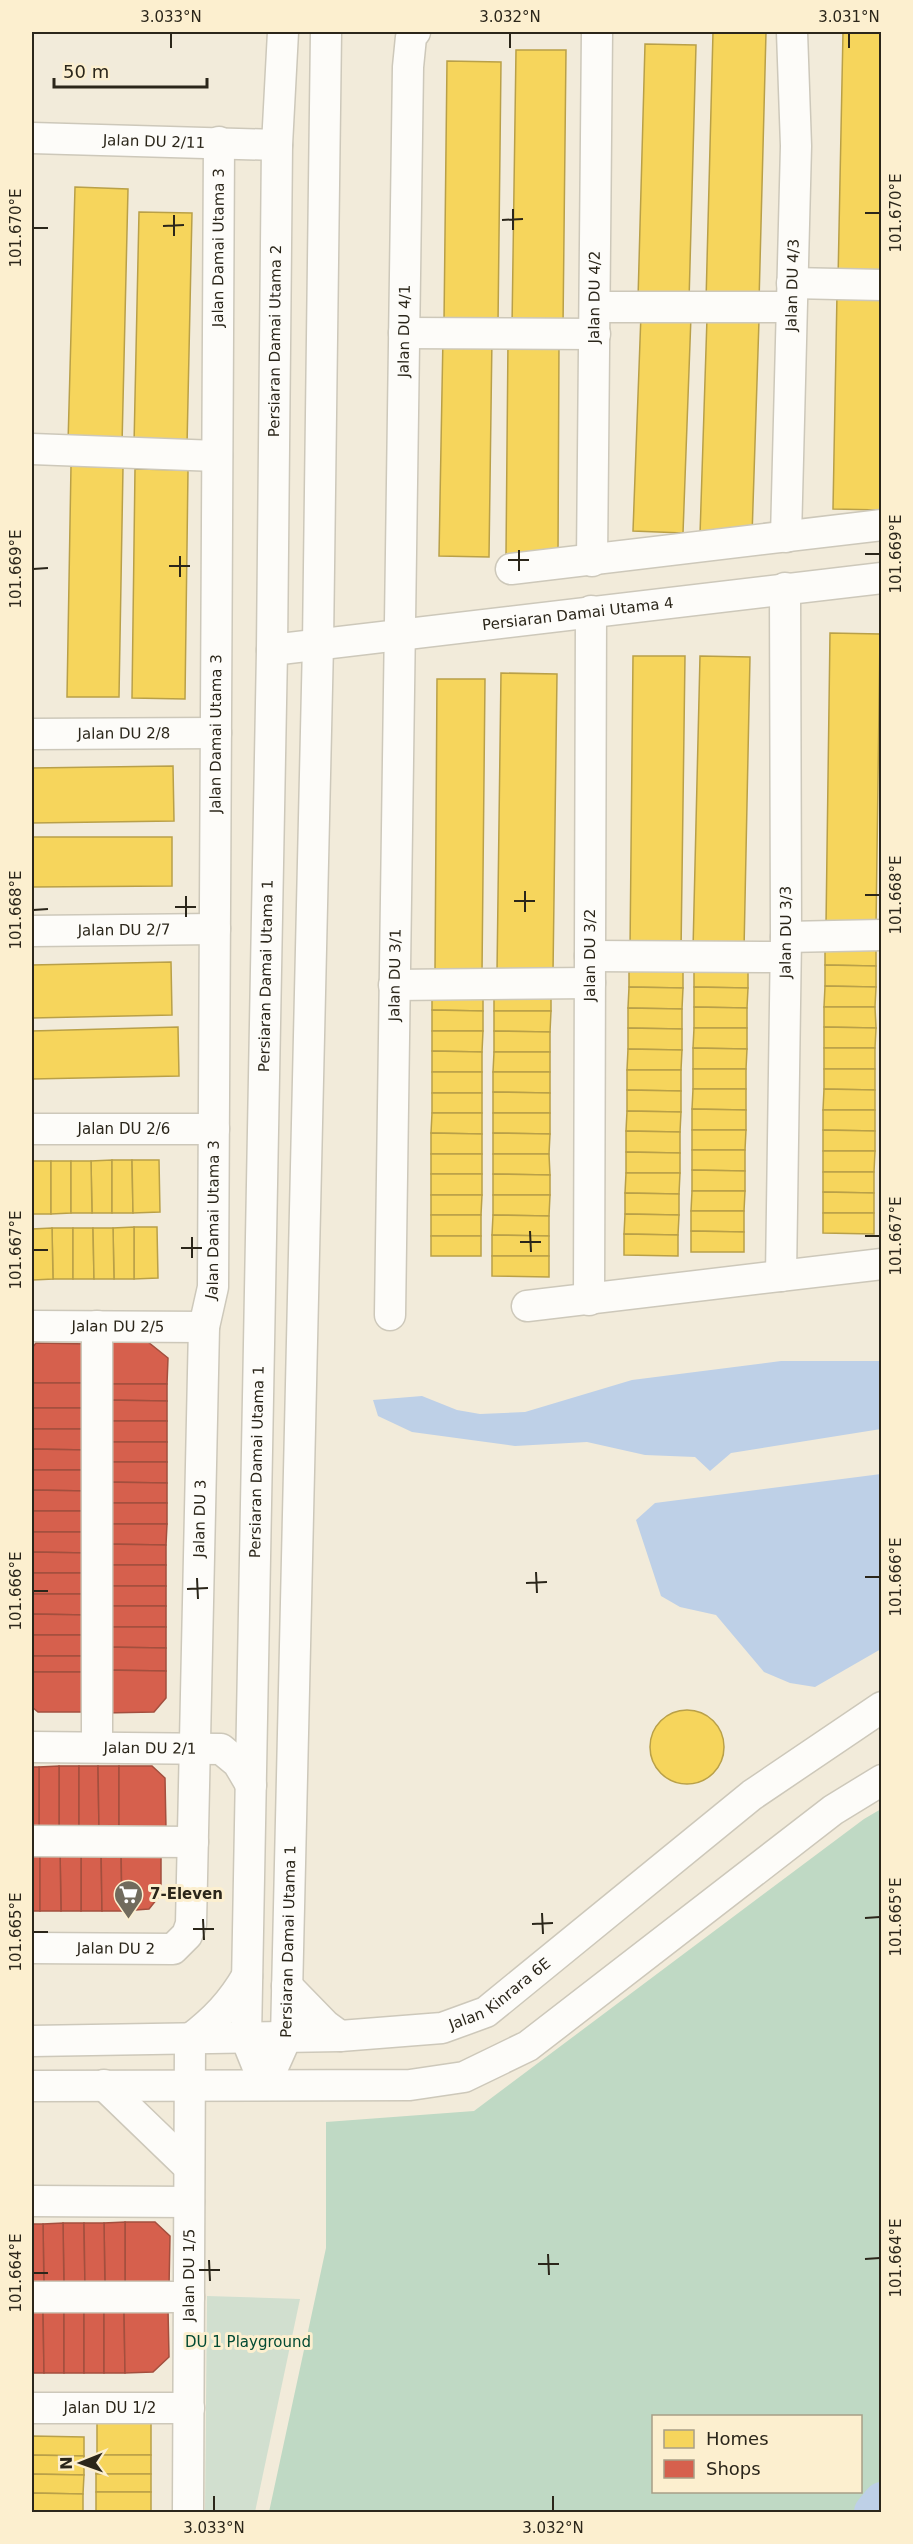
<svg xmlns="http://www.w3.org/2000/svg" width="913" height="2544" font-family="'DejaVu Sans',sans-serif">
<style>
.green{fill:#d1dfcf}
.forest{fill:#bfd9c4;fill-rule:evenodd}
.water{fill:#bed0e7}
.homes{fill:#f6d55c;stroke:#b9a048;stroke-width:1.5}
.shops{fill:#d6604d;stroke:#a34f3e;stroke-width:1.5}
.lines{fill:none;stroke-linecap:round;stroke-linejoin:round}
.river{stroke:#bed0e7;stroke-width:38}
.minor-casing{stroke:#cdc8ba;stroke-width:33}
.minor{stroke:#fdfcf9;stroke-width:30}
.ticks{fill:none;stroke:#2b261a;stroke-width:2}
.labels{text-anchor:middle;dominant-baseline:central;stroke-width:6;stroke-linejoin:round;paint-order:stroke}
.street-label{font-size:15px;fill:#2b261a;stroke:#fcefcf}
.poi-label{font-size:15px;font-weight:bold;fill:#2b261a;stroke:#fcefcf;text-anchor:start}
.park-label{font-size:15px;fill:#024a33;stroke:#fcefcf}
.neatline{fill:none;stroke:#2b261a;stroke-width:2}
.ticks-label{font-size:15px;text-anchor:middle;fill:#2b261a}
</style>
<rect width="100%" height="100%" fill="#f2ebda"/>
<path class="green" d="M207 2296 300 2299 255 2512H205Z"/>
<path class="forest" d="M881 1809V2512H269L326 2248V2122L474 2111 864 1819ZM654 2416H860V2492H654Z"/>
<g class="water">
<path d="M781 1361H881V1429L731 1453 710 1471 695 1457 645 1455 587 1442 515 1446 412 1432 378 1416 373 1400 422 1396 457 1410 480 1414 525 1412 632 1380Z"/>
<path d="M881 1474V1649L815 1687 790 1683 764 1672 716 1615 680 1607 661 1596 636 1520 655 1503Z"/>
</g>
<g class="homes">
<path d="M713 32H766L759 302 706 301Z"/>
<path d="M843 32H882V281L838 280Z"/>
<path d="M645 44 696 45 689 301 638 299Z"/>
<path d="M516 50H566L563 327H512Z"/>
<path d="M447 61 501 62 498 324 444 323Z"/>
<path d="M75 187 128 189 122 445 68 443Z"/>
<path d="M139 212 192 213 187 446 134 445Z"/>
<path d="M837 294 882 295V510L833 509Z"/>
<path d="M641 314 691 316 683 533 633 531Z"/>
<path d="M707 318 759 320 752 536 700 535Z"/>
<path d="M443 336 492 337 489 557 439 556Z"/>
<path d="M508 341H559L558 556 506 555Z"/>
<path d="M71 466 123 467 119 697H67Z"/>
<path d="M135 469 188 470 185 699 132 698Z"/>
<path d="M830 633 880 634 876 926 826 925Z"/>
<path d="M633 656H685L681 952 630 951Z"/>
<path d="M700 656 750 657 744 950 693 949Z"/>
<path d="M501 673 557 674 553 973 497 972Z"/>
<path d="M437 679H485L482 973H435Z"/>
<path d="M173 766 174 821 32 823V768Z"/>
<path d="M32 837H172V886L32 887Z"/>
<path d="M825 945H876V966L825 965Z"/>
<path d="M171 962 172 1015 32 1018V965Z"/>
<path d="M825 965 876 966V987L825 986Z"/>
<path d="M629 967H683V988L629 987Z"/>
<path d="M694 967H748V988L694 987Z"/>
<path d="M825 986 876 987 875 1007H824Z"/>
<path d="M629 987 683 988 682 1009 628 1008Z"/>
<path d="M694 987 748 988 747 1008 694 1007Z"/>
<path d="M432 990H483V1011L432 1010Z"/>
<rect x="494" y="991" width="57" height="20"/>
<path d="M694 1007 747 1008V1028H694Z"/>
<path d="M824 1007H875L876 1028 824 1027Z"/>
<path d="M628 1008 682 1009V1029L628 1028Z"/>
<path d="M432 1010 483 1011V1031H432Z"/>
<path d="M494 1011H551L550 1032 494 1031Z"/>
<path d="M178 1027 179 1076 32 1079V1031Z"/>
<path d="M824 1027 876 1028 875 1048H824Z"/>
<path d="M628 1028 682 1029V1050L628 1049Z"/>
<path d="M694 1028H747V1049L693 1048Z"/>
<path d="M432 1031H483L482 1052 432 1051Z"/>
<path d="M494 1031 550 1032V1052H494Z"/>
<path d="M693 1048 747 1049 746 1069H693Z"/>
<rect x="824" y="1048" width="51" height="21"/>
<path d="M628 1049 682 1050 681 1070H627Z"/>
<path d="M432 1051 482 1052V1072H432Z"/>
<path d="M494 1052H550V1072H493Z"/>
<rect x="693" y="1069" width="53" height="20"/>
<path d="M824 1069H875V1090L824 1089Z"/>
<path d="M627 1070H681V1091L627 1090Z"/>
<rect x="432" y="1072" width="50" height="21"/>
<path d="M493 1072H550V1093L493 1092Z"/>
<path d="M693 1089H746V1110L692 1109Z"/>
<path d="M824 1089 875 1090V1110H823Z"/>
<path d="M627 1090 681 1091V1112L627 1111Z"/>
<path d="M493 1092 550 1093V1113H493Z"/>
<rect x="432" y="1093" width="50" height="20"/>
<path d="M692 1109 746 1110V1130H692Z"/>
<path d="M823 1110H875V1131L823 1130Z"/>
<path d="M627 1111 681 1112 680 1132 626 1131Z"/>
<path d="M432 1113H482V1134L431 1133Z"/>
<path d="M493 1113H550V1134L493 1133Z"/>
<path d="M692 1130H746L745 1150H692Z"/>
<path d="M823 1130 875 1131V1151H823Z"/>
<path d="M626 1131 680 1132V1153L626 1152Z"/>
<path d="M431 1133 482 1134V1154H431Z"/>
<path d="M493 1133 550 1134 549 1154H493Z"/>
<path d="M692 1150H745V1171L692 1170Z"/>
<path d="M823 1151H875L874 1172H823Z"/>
<path d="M626 1152 680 1153V1173H626Z"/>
<rect x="431" y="1154" width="51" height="20"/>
<path d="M493 1154H549L550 1175 493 1174Z"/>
<path d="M112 1160V1213H92L91 1161Z"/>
<path d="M112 1160H132L133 1213H112Z"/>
<path d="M132 1160H159L160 1212 133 1213Z"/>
<rect x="32" y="1161" width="19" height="53"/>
<path d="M51 1161H71V1213L51 1214Z"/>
<path d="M71 1161H91L92 1213H71Z"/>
<path d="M692 1170 745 1171V1191H692Z"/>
<path d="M823 1172H874V1193L823 1192Z"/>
<path d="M626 1173H680L679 1194 625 1193Z"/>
<rect x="431" y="1174" width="51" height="21"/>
<path d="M493 1174 550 1175V1195H493Z"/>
<path d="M692 1191H745L744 1211H691Z"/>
<path d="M823 1192 874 1193V1213H823Z"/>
<path d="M625 1193 679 1194V1215L625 1214Z"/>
<path d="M431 1195H482L481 1215H431Z"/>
<path d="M493 1195H550L549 1216 493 1215Z"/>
<path d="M691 1211H744V1232L691 1231Z"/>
<path d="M823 1213H874V1234L823 1233Z"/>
<path d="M625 1214 679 1215 678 1235 624 1234Z"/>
<rect x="431" y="1215" width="50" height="21"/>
<path d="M493 1215 549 1216V1236L492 1235Z"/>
<path d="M134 1227H157L158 1278 134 1279Z"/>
<path d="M134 1227V1279H114L113 1228Z"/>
<path d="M52 1228H73V1279H53Z"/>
<path d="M52 1228 53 1279 33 1280 32 1229Z"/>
<path d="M73 1228H93L94 1279H73Z"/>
<path d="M93 1228H113L114 1279H94Z"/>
<path d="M691 1231 744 1232V1252H691Z"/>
<path d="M624 1234 678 1235V1256L624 1255Z"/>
<path d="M492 1235 549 1236V1256H492Z"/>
<rect x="431" y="1236" width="50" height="20"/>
<path d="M492 1256H549V1277L492 1276Z"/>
<circle cx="687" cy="1747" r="37"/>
<rect x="97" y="2422" width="54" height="33"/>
<path d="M32 2436 84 2437V2456L32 2455Z"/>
<path d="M32 2455 84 2456V2475L32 2474Z"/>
<path d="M97 2455H151V2474H96Z"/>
<path d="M32 2474 84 2475 83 2494 32 2493Z"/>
<rect x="96" y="2474" width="55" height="18"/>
<rect x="96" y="2492" width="55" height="19"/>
<path d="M32 2493 83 2494V2512H32Z"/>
<rect x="96" y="2511" width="55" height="1"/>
</g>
<g class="shops">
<path d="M105 1342H148L168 1358 167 1384H105Z"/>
<path d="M36 1343 89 1344V1383H32V1348Z"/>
<path d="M32 1383H89L88 1408H32Z"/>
<path d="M105 1384H167V1401L105 1400Z"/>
<path d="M105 1400 167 1401V1421H104Z"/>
<rect x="32" y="1408" width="56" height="21"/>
<rect x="104" y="1421" width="63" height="21"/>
<path d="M32 1429H88V1450L32 1449Z"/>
<rect x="104" y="1442" width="63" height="20"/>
<path d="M32 1449 88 1450V1470H32Z"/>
<path d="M104 1462H167V1483L104 1482Z"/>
<path d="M32 1470H88V1491L32 1490Z"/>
<path d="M104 1482 167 1483V1503H104Z"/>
<path d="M32 1490 88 1491V1511H32Z"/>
<rect x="104" y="1503" width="63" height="21"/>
<path d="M32 1511H88L87 1532H32Z"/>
<path d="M104 1524H167L166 1545 104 1544Z"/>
<path d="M32 1532H87L88 1553 32 1552Z"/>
<path d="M104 1544 166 1545V1565H104Z"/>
<path d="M32 1552 88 1553 87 1573H32Z"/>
<rect x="104" y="1565" width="62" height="21"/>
<rect x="32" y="1573" width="55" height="21"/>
<rect x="104" y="1586" width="62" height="20"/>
<path d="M32 1594H87V1615L32 1614Z"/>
<path d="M104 1606H166V1627H103Z"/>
<path d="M32 1614 87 1615V1635H32Z"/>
<path d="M103 1627H166V1648L103 1647Z"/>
<rect x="32" y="1635" width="55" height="21"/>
<path d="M103 1647 166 1648V1671L103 1670Z"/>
<rect x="32" y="1656" width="55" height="16"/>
<path d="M103 1670 166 1671V1698L154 1712 104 1713Z"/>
<path d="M32 1672H87V1712H38L32 1707Z"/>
<rect x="59" y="1766" width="20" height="65"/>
<path d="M59 1766V1831H39V1767Z"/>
<path d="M79 1766H98L99 1830 79 1831Z"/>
<path d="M98 1766H119V1830H99Z"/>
<path d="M119 1766H152L165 1778 166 1829 119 1830Z"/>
<rect x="32" y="1767" width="7" height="64"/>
<path d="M81 1848H101L102 1911H81Z"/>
<path d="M81 1848V1911H61L60 1849Z"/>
<path d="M101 1848H121L122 1911H102Z"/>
<path d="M121 1848H161V1894L149 1909 122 1911Z"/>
<rect x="32" y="1849" width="8" height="62"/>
<path d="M40 1849H60L61 1911H40Z"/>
<path d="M125 2222H155L170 2236 169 2287 125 2288Z"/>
<path d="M125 2222V2288H105L104 2223Z"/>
<path d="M63 2223H84L85 2288 64 2289Z"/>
<path d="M63 2223 64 2289H44L43 2224Z"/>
<path d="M84 2223H104L105 2288H85Z"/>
<path d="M32 2224H43L44 2289H32Z"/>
<path d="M32 2309H43L44 2373H32Z"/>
<path d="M43 2309H64V2373H44Z"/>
<rect x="64" y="2309" width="20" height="64"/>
<rect x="84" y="2309" width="20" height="64"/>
<path d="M104 2309H124L125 2373H104Z"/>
<path d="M124 2309H168L169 2357 153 2372 125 2373Z"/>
</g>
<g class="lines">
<path class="river" d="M873 2512 882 2501"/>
<defs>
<g id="minor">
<path id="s1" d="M32 138 277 145"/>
<path d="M792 283 882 285"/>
<path d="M595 307H791"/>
<path d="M404 333 595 334"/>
<path d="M32 449 217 456"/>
<path id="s2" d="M786 537 796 146 792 32"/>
<path id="s3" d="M592 561 597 32"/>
<path d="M511 569 882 525"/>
<path id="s4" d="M272 650 882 578"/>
<path id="s5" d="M32 734 216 733"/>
<path id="s6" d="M32 931 215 929"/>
<path d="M786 937 882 935"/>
<path d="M590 956 784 957"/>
<path d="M394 985 590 983"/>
<path id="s7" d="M32 1129H214"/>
<path id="s8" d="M781 1276 786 937 785 588"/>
<path id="s9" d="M589 1300 591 611"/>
<path d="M527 1306 882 1264"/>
<path id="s10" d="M390 1315 408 67 411 37 415 32"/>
<path id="s11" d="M32 1326 204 1327"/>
<path id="s12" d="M32 1747 221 1749 238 1763 251 1785"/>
<path d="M97 1747V1326"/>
<path d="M32 1841 193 1842"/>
<path id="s13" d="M32 1948 173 1949 187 1935 191 1924 204 1327 213 1287 219 142"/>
<path d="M287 1986 325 2025 340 2036"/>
<path id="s14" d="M32 2041 340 2036 442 2028 486 2012 752 1795 882 1707"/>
<path d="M104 2085 189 2167"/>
<path id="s15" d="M265 2085 286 2038 318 644 326 32"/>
<path id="s16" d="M265 2085 246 2038 272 650 277 145 283 32"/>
<path d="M32 2086 410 2085 464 2077 528 2046 833 1810 882 1780"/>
<path d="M32 2201 189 2202"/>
<path d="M32 2297H189"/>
<path id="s17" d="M32 2408H189"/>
<path id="s18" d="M188 2512 190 2039C215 2020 232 2002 247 1976"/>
</g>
</defs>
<use href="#minor" class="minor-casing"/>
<use href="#minor" class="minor"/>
</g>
<path class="ticks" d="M171 33V48M510 33V48M849 33V48M513 209V230M865 213H880M174 215V236M502 220 523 219M163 226 184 225M33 228H48M519 550V571M865 554H880M180 556V577M508 560H529M169 566H190M33 569 48 568M525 891V912M865 895H880M186 896V917M514 901H535M175 907H196M33 910 48 909M530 1231 531 1252M865 1236H880M192 1237V1258M520 1242H541M181 1248H202M33 1250H48M536 1572 537 1593M865 1577H880M197 1578 198 1599M526 1583 547 1582M187 1589 208 1588M33 1591H48M542 1913 543 1934M865 1918 880 1917M203 1919 204 1940M532 1924 553 1923M193 1929H214M33 1932H48M548 2254 549 2275M865 2259 880 2258M209 2260 210 2281M538 2264H559M199 2270H220M33 2273H48M214 2496V2511M553 2496V2511"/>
<defs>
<symbol id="supermarket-pin" viewBox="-11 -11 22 30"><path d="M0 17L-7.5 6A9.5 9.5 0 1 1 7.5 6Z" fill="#716b5d" stroke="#fcefcf"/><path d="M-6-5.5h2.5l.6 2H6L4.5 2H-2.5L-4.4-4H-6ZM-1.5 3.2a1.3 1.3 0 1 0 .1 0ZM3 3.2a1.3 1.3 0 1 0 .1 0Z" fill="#fff"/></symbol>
</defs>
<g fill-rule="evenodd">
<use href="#supermarket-pin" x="112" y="1878" width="33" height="45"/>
</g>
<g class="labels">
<g class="street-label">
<text stroke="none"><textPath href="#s1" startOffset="122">Jalan DU 2/11</textPath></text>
<text stroke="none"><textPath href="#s13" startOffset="1850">Jalan Damai Utama 3</textPath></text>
<text stroke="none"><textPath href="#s2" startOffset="252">Jalan DU 4/3</textPath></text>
<text stroke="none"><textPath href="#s3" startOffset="264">Jalan DU 4/2</textPath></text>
<text stroke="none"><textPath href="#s10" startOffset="984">Jalan DU 4/1</textPath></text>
<text stroke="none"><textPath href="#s16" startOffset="1748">Persiaran Damai Utama 2</textPath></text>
<text stroke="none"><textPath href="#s4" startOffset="308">Persiaran Damai Utama 4</textPath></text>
<text stroke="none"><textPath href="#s5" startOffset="92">Jalan DU 2/8</textPath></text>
<text stroke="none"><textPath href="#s13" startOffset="1364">Jalan Damai Utama 3</textPath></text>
<text stroke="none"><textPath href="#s6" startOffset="92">Jalan DU 2/7</textPath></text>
<text stroke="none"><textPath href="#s8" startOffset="344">Jalan DU 3/3</textPath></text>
<text stroke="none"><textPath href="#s9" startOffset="345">Jalan DU 3/2</textPath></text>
<text stroke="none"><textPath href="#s10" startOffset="340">Jalan DU 3/1</textPath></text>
<text stroke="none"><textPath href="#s16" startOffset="1113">Persiaran Damai Utama 1</textPath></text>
<text stroke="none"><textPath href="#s7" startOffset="92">Jalan DU 2/6</textPath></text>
<text stroke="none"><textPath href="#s13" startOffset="878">Jalan Damai Utama 3</textPath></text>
<text stroke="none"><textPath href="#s11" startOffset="86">Jalan DU 2/5</textPath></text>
<text stroke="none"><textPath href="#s16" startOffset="627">Persiaran Damai Utama 1</textPath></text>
<text stroke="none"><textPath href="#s13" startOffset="578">Jalan DU 3</textPath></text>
<text stroke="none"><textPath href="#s12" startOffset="118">Jalan DU 2/1</textPath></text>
<text stroke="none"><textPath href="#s15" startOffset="148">Persiaran Damai Utama 1</textPath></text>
<text stroke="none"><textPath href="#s13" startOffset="84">Jalan DU 2</textPath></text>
<text stroke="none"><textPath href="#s14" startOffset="478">Jalan Kinrara 6E</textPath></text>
<text stroke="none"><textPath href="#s18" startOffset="237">Jalan DU 1/5</textPath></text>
<text stroke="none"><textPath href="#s17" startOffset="78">Jalan DU 1/2</textPath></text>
</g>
<g class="poi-label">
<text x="150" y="1894">7-Eleven</text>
</g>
<g class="park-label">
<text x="248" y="2342">DU 1 Playground</text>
</g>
</g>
<rect width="913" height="2544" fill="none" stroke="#fcefcf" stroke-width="66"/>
<rect x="652" y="2415" width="210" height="78" fill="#fcefcf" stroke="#a89f87" stroke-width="1.5"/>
<rect x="664" y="2430" width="30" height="18" fill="#f6d55c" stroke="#a89f87" stroke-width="1.5"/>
<text x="706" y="2445" font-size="18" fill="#2b261a">Homes</text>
<rect x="664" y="2460" width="30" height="18" fill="#d6604d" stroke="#a89f87" stroke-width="1.5"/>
<text x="706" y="2475" font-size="18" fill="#2b261a">Shops</text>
<g transform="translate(81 2463) rotate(269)" stroke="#fcefcf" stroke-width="4.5" paint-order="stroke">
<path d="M0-4.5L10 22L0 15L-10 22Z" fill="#2b261a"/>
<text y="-9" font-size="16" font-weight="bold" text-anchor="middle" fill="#2b261a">N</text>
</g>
<path d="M54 78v9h153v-9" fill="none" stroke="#2b261a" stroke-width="3"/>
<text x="63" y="78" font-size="18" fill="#2b261a" stroke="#fcefcf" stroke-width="4.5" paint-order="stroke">50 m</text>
<rect x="33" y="33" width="847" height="2478" class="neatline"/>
<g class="ticks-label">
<text x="171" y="22">3.033°N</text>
<text x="510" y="22">3.032°N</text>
<text x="849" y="22">3.031°N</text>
<text transform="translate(896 213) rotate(-90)" y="5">101.670°E</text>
<text transform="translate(16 228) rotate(-90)" y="5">101.670°E</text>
<text transform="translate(896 554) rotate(-90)" y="5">101.669°E</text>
<text transform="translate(16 569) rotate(-90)" y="5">101.669°E</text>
<text transform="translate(896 895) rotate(-90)" y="5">101.668°E</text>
<text transform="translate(16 910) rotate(-90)" y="5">101.668°E</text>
<text transform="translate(896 1236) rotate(-90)" y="5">101.667°E</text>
<text transform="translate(16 1250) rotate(-90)" y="5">101.667°E</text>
<text transform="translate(896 1577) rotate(-90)" y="5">101.666°E</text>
<text transform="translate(16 1591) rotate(-90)" y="5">101.666°E</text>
<text transform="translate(896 1917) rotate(-90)" y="5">101.665°E</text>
<text transform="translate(16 1932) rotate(-90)" y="5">101.665°E</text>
<text transform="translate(896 2258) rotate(-90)" y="5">101.664°E</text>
<text transform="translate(16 2273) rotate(-90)" y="5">101.664°E</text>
<text x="214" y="2533">3.033°N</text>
<text x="553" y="2533">3.032°N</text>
</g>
</svg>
